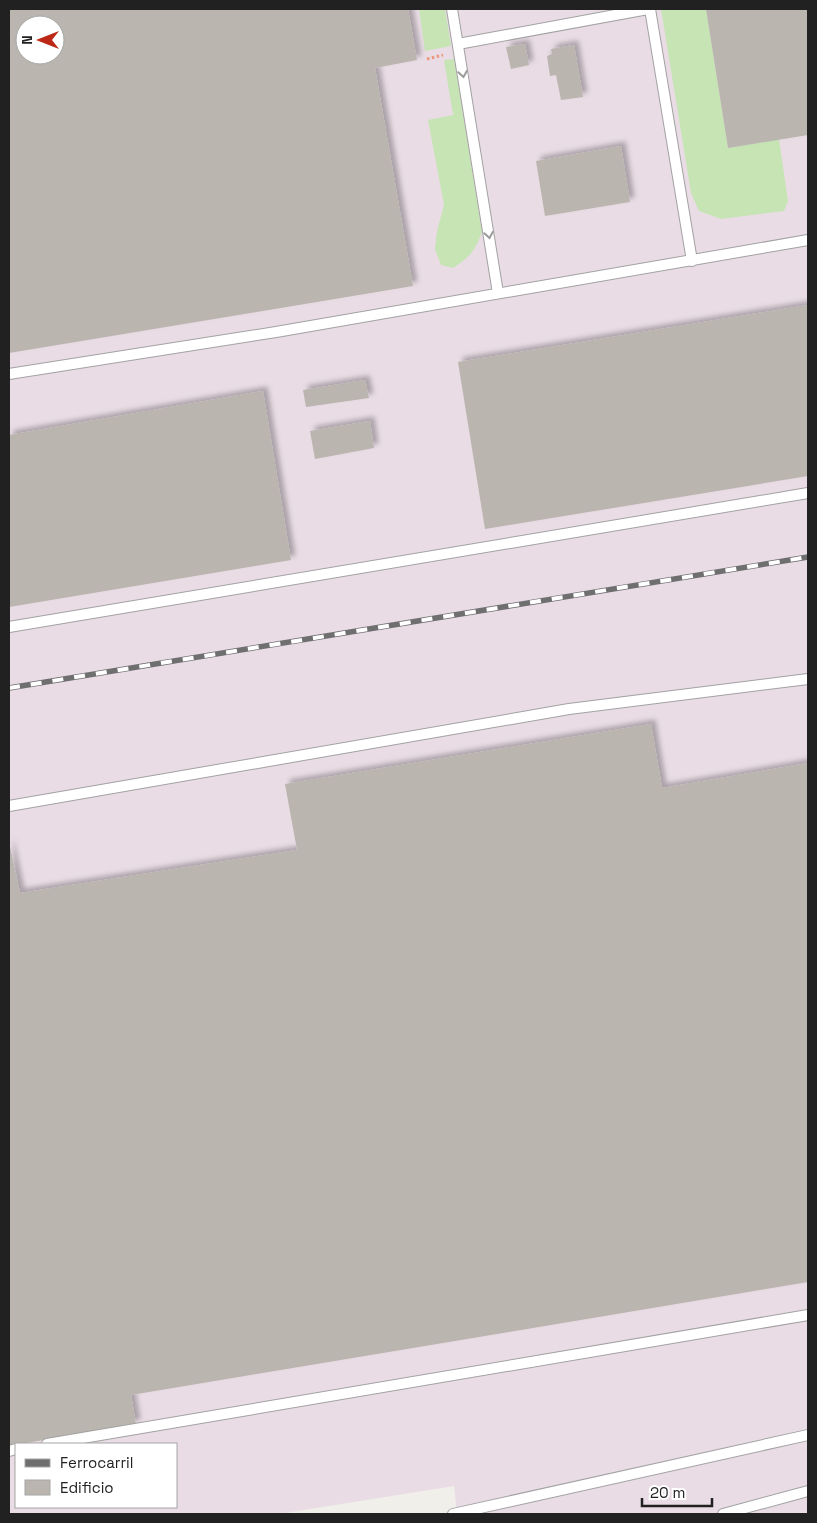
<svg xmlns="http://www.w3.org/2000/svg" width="817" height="1523" font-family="'Space Grotesk',sans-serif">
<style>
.industrial{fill:#e9dce5;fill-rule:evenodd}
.grass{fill:#c7e4b5}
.building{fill:#bab5af;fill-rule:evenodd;filter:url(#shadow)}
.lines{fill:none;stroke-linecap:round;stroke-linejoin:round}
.lane-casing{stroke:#a2a2a2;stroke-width:12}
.path{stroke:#ec967f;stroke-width:3;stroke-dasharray:2.5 2.5;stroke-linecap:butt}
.lane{stroke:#fff;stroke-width:10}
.rail-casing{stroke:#6f6f6f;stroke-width:5.5}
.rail{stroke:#fff;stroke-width:4;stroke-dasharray:11;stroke-linecap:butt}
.oneway{stroke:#9b9b9b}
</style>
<defs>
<filter id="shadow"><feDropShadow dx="4.5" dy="-4.5" stdDeviation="2.5" flood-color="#0004"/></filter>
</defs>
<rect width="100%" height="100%" fill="#f1efe9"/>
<path class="industrial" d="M9 9H808V1514H457L454 1486 279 1514H9ZM25 25H55V55H25ZM16 1444H176V1507H16Z"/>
<g class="grass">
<path d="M419 9H445L451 46 425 51Z"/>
<path d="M661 9H706L728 148 779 139 788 201 784 211 721 219 699 211 691 193Z"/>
<path d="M454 59 482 232C475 251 470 257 453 268L441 265 435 249 437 231 444 205 428 120 453 115 444 60Z"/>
</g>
<g class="building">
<path d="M9 9H408L417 60 375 68 413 286 9 353ZM25 25H55V55H25Z"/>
<path d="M706 9H808V135L728 148Z"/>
<path d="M525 44 529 65 511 69 506 47Z"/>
<path d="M574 45 583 97 561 100 556 75 550 76 547 56 552 54 551 49Z"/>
<path d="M621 146 630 202 545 216 536 161Z"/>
<path d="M808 305V476L485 529 458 362Z"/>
<path d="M365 380 369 398 306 407 303 390Z"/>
<path d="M263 391 291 560 9 607V435Z"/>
<path d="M370 421 374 448 315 459 310 431Z"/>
<path d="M651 724 662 788 808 763V1282L131 1395 136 1424 9 1446V842L20 893 297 850 285 784Z"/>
</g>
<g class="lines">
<defs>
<g id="lane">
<path d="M452 9 498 293"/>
<path d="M650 9 692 261"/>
<path d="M458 44 648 9"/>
<path d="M9 374 276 332 808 240"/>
<path d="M9 627 808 493"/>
<path d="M9 806 569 709 808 679"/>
<path d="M47 1444 808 1315"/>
<path d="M9 1451 16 1449"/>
<path d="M453 1514 808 1435"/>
<path d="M723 1514 808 1491"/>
</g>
</defs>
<use href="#lane" class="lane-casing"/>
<path class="path" d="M427 59 443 55"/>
<use href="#lane" class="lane"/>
<defs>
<path id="rail" d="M9 688 808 557"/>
</defs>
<use href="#rail" class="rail-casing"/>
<use href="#rail" class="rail"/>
</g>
<defs><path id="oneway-chevron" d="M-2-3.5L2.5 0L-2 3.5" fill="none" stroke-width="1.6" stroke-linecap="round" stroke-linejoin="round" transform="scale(1.25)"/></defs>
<g class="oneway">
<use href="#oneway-chevron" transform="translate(463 74) rotate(81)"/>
<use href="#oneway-chevron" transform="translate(489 235) rotate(81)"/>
</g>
<rect width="817" height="1523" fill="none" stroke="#212121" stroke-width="20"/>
<rect x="15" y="1443" width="162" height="65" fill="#ffffff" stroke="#a6a6a6"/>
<rect x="25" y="1459" width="25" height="8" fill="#6f6f6f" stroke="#a6a6a6"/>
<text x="60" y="1468" font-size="15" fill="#212121">Ferrocarril</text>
<rect x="25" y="1480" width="25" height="15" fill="#bab5af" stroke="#a6a6a6"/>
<text x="60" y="1493" font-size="15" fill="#212121">Edificio</text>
<g transform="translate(40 40) rotate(270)"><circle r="24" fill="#ffffff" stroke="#a6a6a6"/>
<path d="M0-4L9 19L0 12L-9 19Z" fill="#bd2816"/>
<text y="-8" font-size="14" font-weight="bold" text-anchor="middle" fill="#212121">N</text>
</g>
<path d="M642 1498v8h70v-8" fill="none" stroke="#212121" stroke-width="2.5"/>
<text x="650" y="1498" font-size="15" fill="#212121" stroke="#ffffff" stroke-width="4" paint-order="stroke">20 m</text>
</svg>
